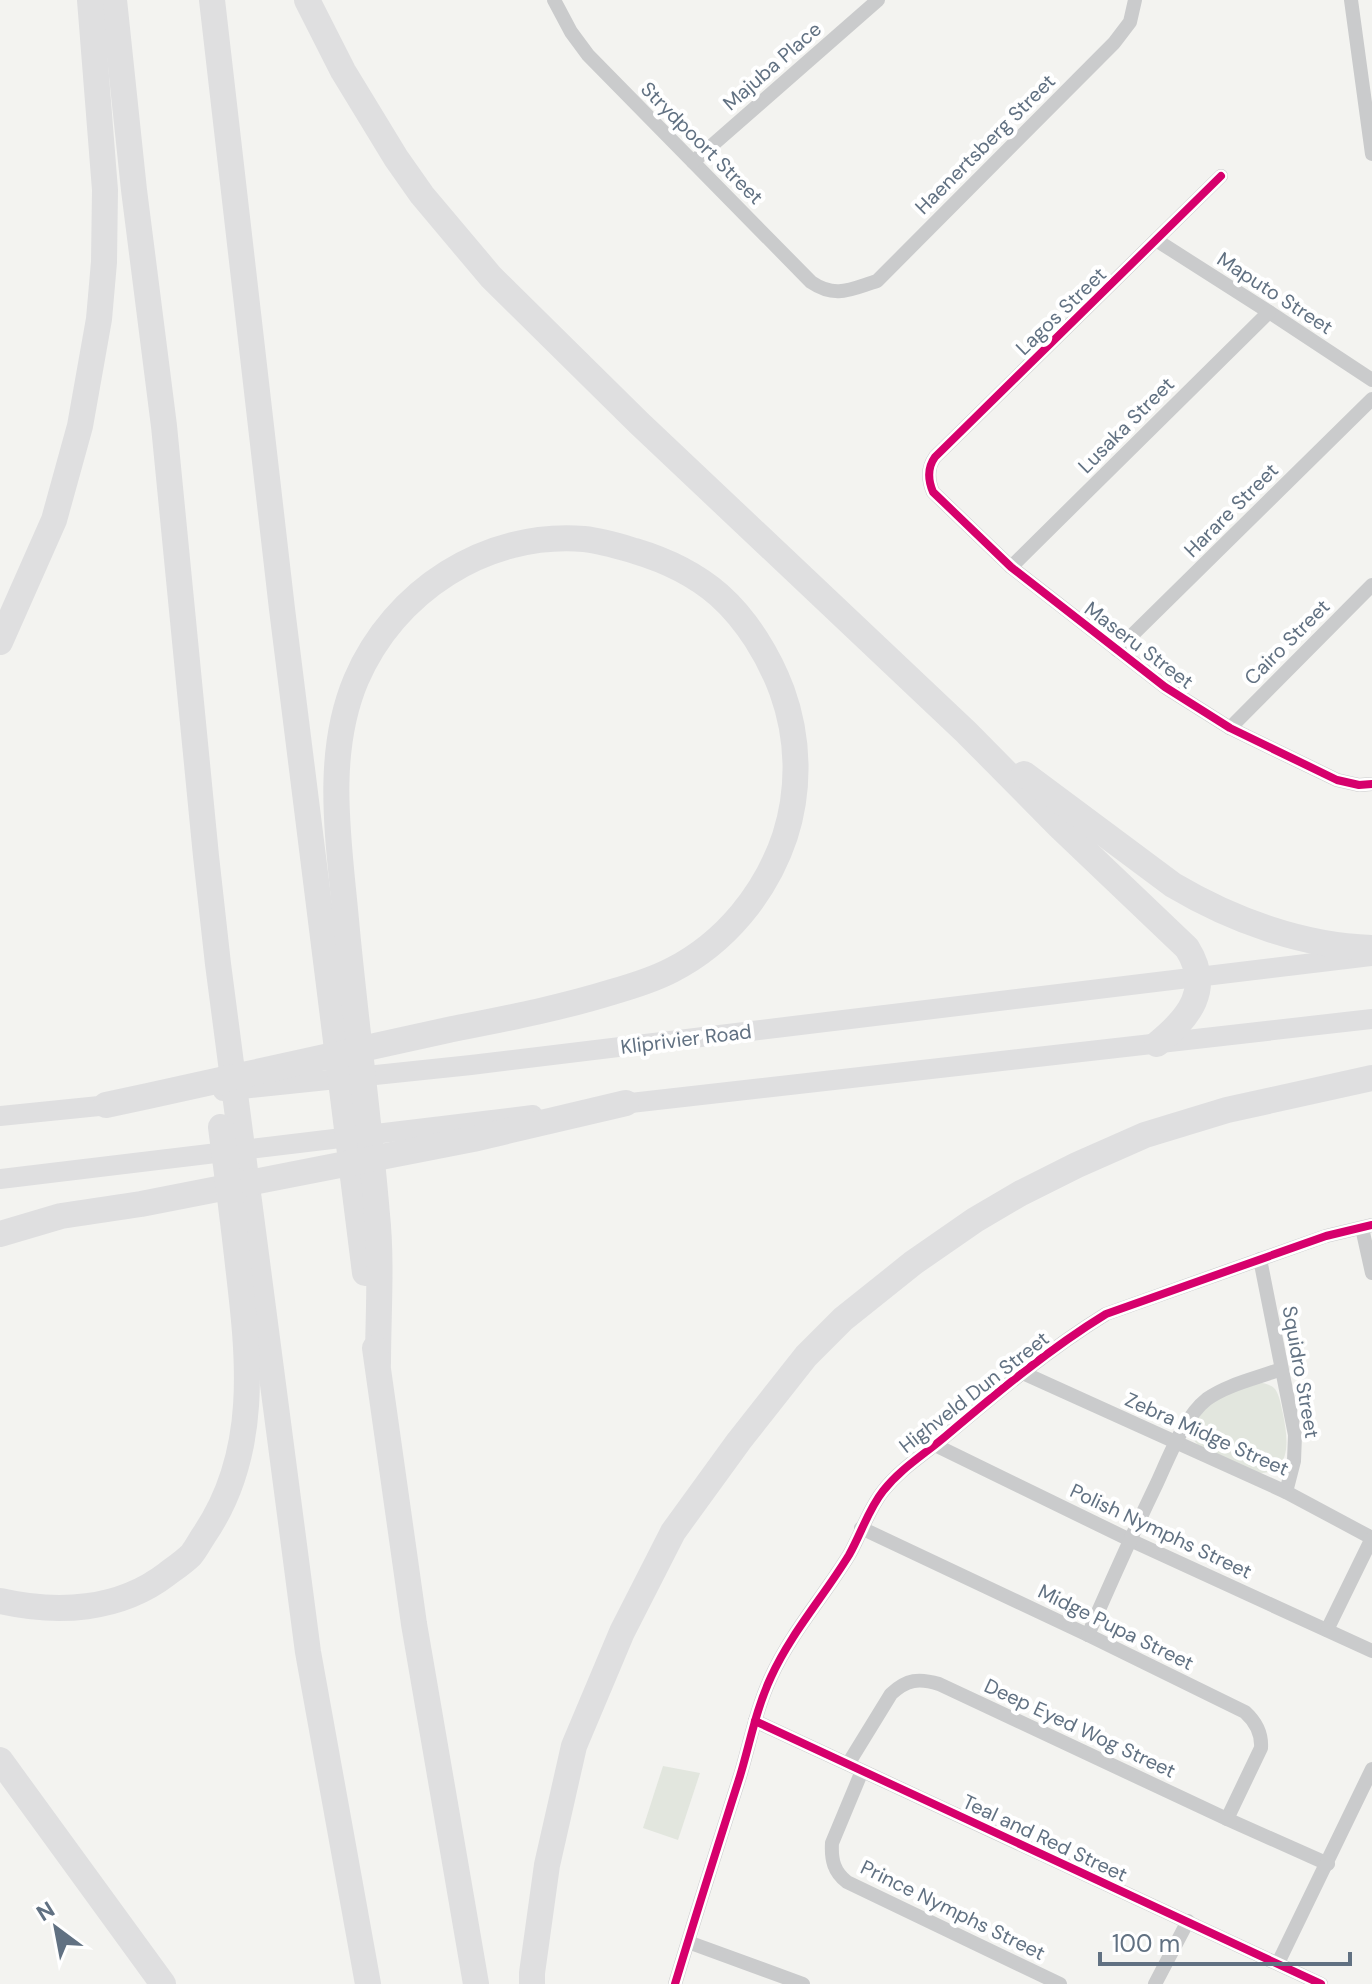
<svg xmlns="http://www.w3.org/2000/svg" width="1372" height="1984" font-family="'DM Sans',sans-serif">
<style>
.park{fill:#e2e6de}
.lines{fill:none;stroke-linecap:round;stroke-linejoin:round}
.minor{stroke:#cacbcc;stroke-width:14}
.secondary{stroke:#dfdfe0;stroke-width:20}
.motorway{stroke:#dfdfe0;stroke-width:26}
.cycleway-casing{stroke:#fff;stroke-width:13}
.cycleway{stroke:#d6006c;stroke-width:8}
.labels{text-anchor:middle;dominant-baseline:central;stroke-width:8;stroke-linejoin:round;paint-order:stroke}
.street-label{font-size:20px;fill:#617182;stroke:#fff}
</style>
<rect width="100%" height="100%" fill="#f3f3f0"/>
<g class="park">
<path d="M1257 1382C1264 1383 1270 1384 1275 1389 1280 1396 1281 1406 1283 1414 1288 1439 1293 1475 1256 1473L1198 1445 1192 1438 1191 1423 1217 1398Z"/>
<path d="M663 1766 700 1773 678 1840 643 1828Z"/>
</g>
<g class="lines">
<g class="minor">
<path d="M554 0 571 32 588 55 811 282C836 299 851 289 877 281L1114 43 1130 22 1135 0"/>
<path d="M1351 0 1372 154"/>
<path d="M693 162 878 0"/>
<path d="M1221 176 935 457C927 468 928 480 933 492L1011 567 1165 687 1230 728 1337 780 1359 785 1372 784"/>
<path d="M1156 240 1269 312 1372 380"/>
<path d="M1011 567 1269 312"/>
<path d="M1117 650 1372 399"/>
<path d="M1230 728 1372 585"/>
<path d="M1362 1228 1372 1273"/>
<path d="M1260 1259 1295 1435 1294 1461 1286 1492"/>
<path d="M1023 1373 1286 1492 1372 1538"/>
<path d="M935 1445 1130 1540 1372 1651"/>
<path d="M861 1528 1088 1635 1245 1712C1256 1722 1262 1733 1261 1748L1227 1819"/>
<path d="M1327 1630 1372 1538"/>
<path d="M1088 1635C1110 1584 1133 1533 1157 1483 1169 1457 1184 1417 1207 1399 1228 1384 1258 1378 1281 1369"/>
<path d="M755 1721 1321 1984"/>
<path d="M848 1764 891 1694C907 1679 919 1678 939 1684L1227 1819 1328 1864"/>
<path d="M862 1771 832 1843C831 1860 834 1872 847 1882L1060 1984"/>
<path d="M688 1942 803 1984"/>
<path d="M1278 1963 1372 1769"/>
<path d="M675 1984C696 1914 718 1845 740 1776 750 1743 756 1709 771 1677 791 1633 824 1596 849 1555 861 1534 868 1510 883 1491 901 1468 925 1454 947 1435 998 1392 1049 1349 1106 1314L1326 1236 1372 1225"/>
<path d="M1155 1984 1188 1921"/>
</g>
<g class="secondary">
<path d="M223 1091 471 1065 1371 956"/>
<path d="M613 1105 1372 1019"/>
<path d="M0 1116 119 1104"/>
<path d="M0 1179 533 1115"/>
</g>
<g class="motorway">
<path d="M114 0 134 190 164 426 206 856 218 964 308 1652 368 1984"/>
<path d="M212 0 282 609 365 1273"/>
<path d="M307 0 343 71 396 158 422 195 491 277 639 423 966 732 1059 826 1187 948C1213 989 1189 1018 1157 1044"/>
<path d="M0 642 54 520 80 426 99 319 104 262 105 190 90 0"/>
<path d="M1024 774 1173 885C1232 920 1303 946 1372 948"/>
<path d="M106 1105 148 1096C248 1074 347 1052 448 1030 503 1019 557 1009 612 992 633 986 653 980 672 970 725 943 766 893 785 836 800 789 799 738 782 691 769 656 747 620 719 595 695 574 665 560 635 551 618 546 602 541 584 539 486 531 394 591 356 680 324 756 339 842 346 920 355 1019 369 1117 377 1215 382 1262 378 1316 378 1363"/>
<path d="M0 1234 61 1216 141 1204 473 1139 626 1103"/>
<path d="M375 1348 414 1624 476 1984"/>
<path d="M0 1601C57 1614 119 1611 167 1574 175 1568 184 1562 191 1555 196 1549 200 1541 204 1535 260 1453 249 1358 238 1265 233 1219 227 1173 221 1127"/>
<path d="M0 1760 163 1984"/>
<path d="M532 1984V1973L547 1865 574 1746 622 1632 673 1532 739 1441 806 1356 843 1319 913 1263 975 1220 1021 1193 1077 1165 1145 1135 1227 1110 1372 1078"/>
</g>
<defs>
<g id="cycleway">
<path d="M1221 176 935 457C927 468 928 480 933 492L1011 567 1165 687 1230 728 1337 780 1359 785 1372 784"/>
<path d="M755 1721 1321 1984"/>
<path d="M675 1984C696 1914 718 1845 740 1776 750 1743 756 1709 771 1677 791 1633 824 1596 849 1555 861 1534 868 1510 883 1491 901 1468 925 1454 947 1435 998 1392 1049 1349 1106 1314L1326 1236 1372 1225"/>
</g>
</defs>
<use href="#cycleway" class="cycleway-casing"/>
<use href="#cycleway" class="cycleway"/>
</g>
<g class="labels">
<g class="street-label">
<text transform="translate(772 66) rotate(-41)">Majuba Place</text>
<text transform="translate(702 143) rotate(45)">Strydpoort Street</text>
<text transform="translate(985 144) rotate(-45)">Haenertsberg Street</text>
<text transform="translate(1275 293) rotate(33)">Maputo Street</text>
<text transform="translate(1061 311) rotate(-44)">Lagos Street</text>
<text transform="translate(1126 425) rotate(-45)">Lusaka Street</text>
<text transform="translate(1231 510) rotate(-45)">Harare Street</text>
<text transform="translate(1287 642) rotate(-45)">Cairo Street</text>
<text transform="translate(1139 645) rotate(37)">Maseru Street</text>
<text transform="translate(686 1039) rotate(-7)">Kliprivier Road</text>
<text transform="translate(1301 1372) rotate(80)">Squidro Street</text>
<text transform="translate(974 1392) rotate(-38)">Highveld Dun Street</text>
<text transform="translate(1207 1434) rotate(24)">Zebra Midge Street</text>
<text transform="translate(1161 1531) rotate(25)">Polish Nymphs Street</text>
<text transform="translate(1116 1627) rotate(26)">Midge Pupa Street</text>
<text transform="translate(1080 1728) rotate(25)">Deep Eyed Wog Street</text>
<text transform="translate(1045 1838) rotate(25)">Teal and Red Street</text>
<text transform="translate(953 1910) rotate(26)">Prince Nymphs Street</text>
</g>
</g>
<g transform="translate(56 1928) rotate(328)" stroke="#ffffff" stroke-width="6" paint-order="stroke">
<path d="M0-6L14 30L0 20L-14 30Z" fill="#617182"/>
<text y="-12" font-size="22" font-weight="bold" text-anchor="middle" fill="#617182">N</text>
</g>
<path d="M1100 1952v12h250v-12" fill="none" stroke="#617182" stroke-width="4"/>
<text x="1112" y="1952" font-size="24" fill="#617182" stroke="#ffffff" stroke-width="6" paint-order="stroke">100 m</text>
</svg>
